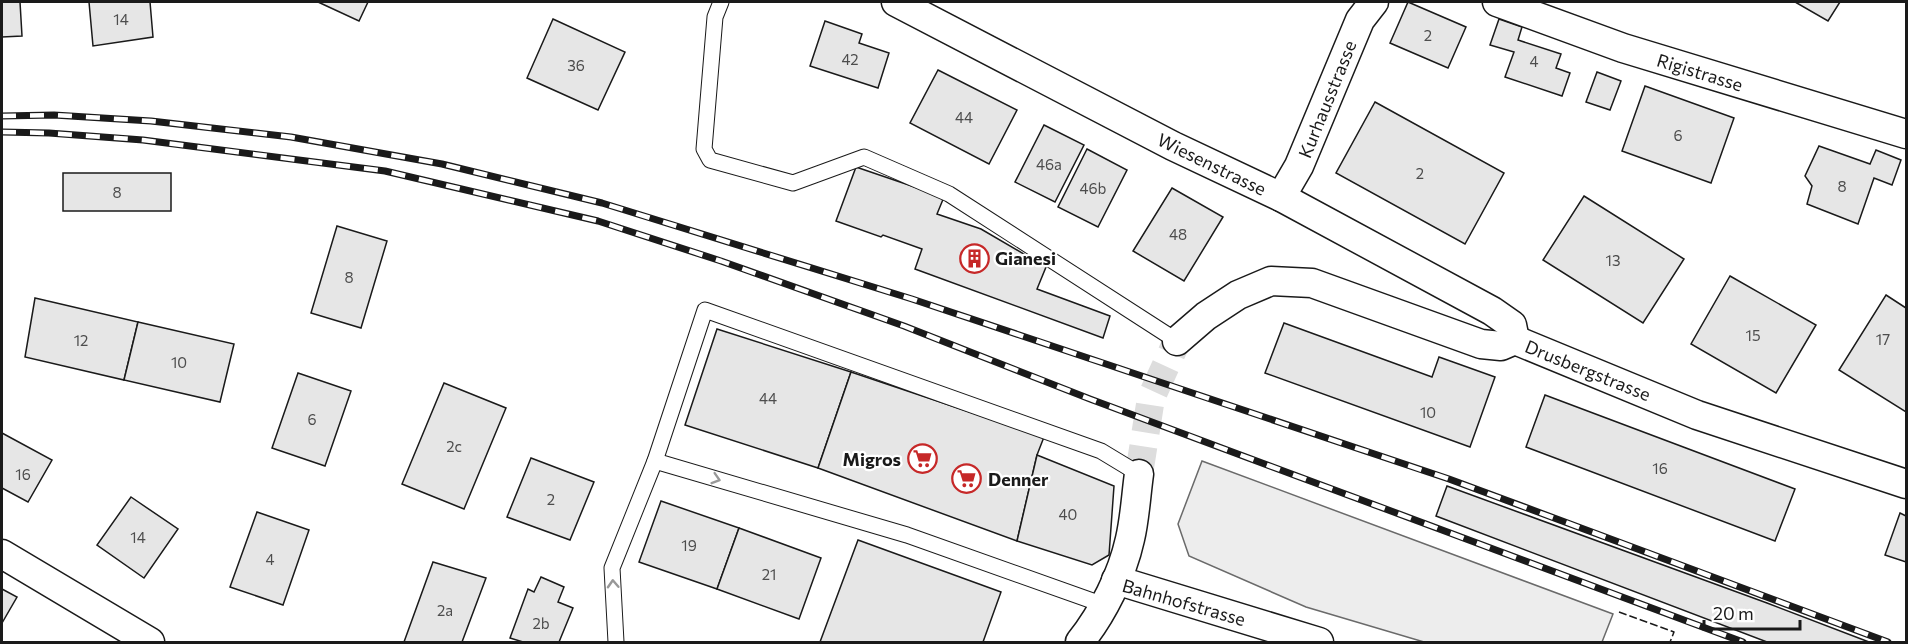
<svg xmlns="http://www.w3.org/2000/svg" width="1908" height="644" font-family="Commissioner,sans-serif">
<style>
.parking{fill:#ededed;stroke:#6a6a6a;stroke-width:1.5}
.building{fill:#e6e6e6;stroke:#1a1a1a;stroke-width:1.5}
.lines{fill:none;stroke-linecap:round;stroke-linejoin:round}
.street-tunnel{stroke:#ddd;stroke-width:28;stroke-dasharray:28 14;stroke-linecap:butt}
.lane-casing{stroke:#1a1a1a;stroke-width:17}
.street-casing{stroke:#1a1a1a;stroke-width:31}
.lane{stroke:#fff;stroke-width:15}
.street{stroke:#fff;stroke-width:28}
.rail-casing{stroke:#1a1a1a;stroke-width:7}
.rail{stroke:#fff;stroke-width:4.5;stroke-dasharray:14;stroke-linecap:butt}
.fence{stroke:#1a1a1a;stroke-width:1.5;stroke-dasharray:8 3;stroke-linecap:butt}
.oneway{stroke:#989898}
.labels{text-anchor:middle;dominant-baseline:central;stroke-width:4.5;stroke-linejoin:round;paint-order:stroke}
.number-label{font-size:15px;fill:#4d4d4d}
.street-label{font-size:18px;fill:#1a1a1a;stroke:#fff}
.poi-label{font-size:18px;font-weight:bold;fill:#1a1a1a;stroke:#fff;text-anchor:start}
</style>
<rect width="100%" height="100%" fill="#fff"/>
<path class="parking" d="M1202 461 1613 614 1602 642H1424L1306 607 1189 556 1178 524Z"/>
<g class="building">
<path d="M2 2H20L22 36 2 37Z"/>
<path d="M89 2H150L153 37 93 46Z"/>
<path d="M318 2H368L359 21Z"/>
<path d="M1408 2 1466 27 1448 68 1390 43Z"/>
<path d="M1795 2H1840L1828 21Z"/>
<path d="M553 19 625 52 598 110 527 78Z"/>
<path d="M1499 19 1522 27 1518 40 1561 54 1556 68 1570 73 1562 96 1505 77 1514 52 1490 45Z"/>
<path d="M825 21 862 34 859 43 889 53 878 88 810 66Z"/>
<path d="M938 70 1017 110 989 164 910 123Z"/>
<path d="M1597 72 1621 81 1610 110 1586 102Z"/>
<path d="M1645 86 1734 118 1711 183 1622 151Z"/>
<path d="M1375 102 1504 173 1465 244 1336 173Z"/>
<path d="M1044 125 1084 145 1055 202 1015 182Z"/>
<path d="M1819 146 1870 164 1876 150 1901 160 1892 185 1874 178 1858 224 1807 204 1812 186 1805 176Z"/>
<path d="M1087 149 1127 170 1098 227 1058 207Z"/>
<path d="M856 167 944 197 937 214 981 229 1046 267 1037 289 1110 316 1103 338 915 269 922 249 883 235 881 237 836 221Z"/>
<rect x="63" y="173" width="108" height="38"/>
<path d="M1172 188 1223 217 1184 281 1133 251Z"/>
<path d="M1584 196 1684 259 1643 323 1543 260Z"/>
<path d="M337 226 387 241 361 328 311 313Z"/>
<path d="M1730 276 1816 325 1776 393 1691 344Z"/>
<path d="M1886 295 1906 308V412L1839 370Z"/>
<path d="M35 298 138 322 124 380 25 357Z"/>
<path d="M138 322 234 344 220 402 124 380Z"/>
<path d="M1284 323 1432 377 1439 357 1495 377 1470 447 1265 373Z"/>
<path d="M717 329 851 372 818 468 685 425Z"/>
<path d="M851 372 1044 437 1037 455 1017 541 818 468Z"/>
<path d="M298 373 351 391 325 466 272 448Z"/>
<path d="M444 383 506 408 464 509 402 484Z"/>
<path d="M1545 395 1795 489 1775 541 1526 447Z"/>
<path d="M2 433 52 460 28 502 2 488Z"/>
<path d="M1037 455 1114 486 1109 555 1092 565 1017 541Z"/>
<path d="M531 458 594 482 570 540 507 517Z"/>
<path d="M1447 486 1767 603 1869 642H1767L1436 516Z"/>
<path d="M131 497 178 529 144 578 97 545Z"/>
<path d="M661 501 739 528 717 589 639 562Z"/>
<path d="M257 512 309 530 283 605 230 587Z"/>
<path d="M1900 513 1906 516V562L1885 555Z"/>
<path d="M739 528 821 558 799 619 717 589Z"/>
<path d="M858 540 1001 592 983 642H820Z"/>
<path d="M433 562 486 578 462 642H404Z"/>
<path d="M541 577 564 587 558 602 573 608 559 642H523L510 638 528 589 534 592Z"/>
<path d="M2 589 17 597 2 623Z"/>
</g>
<g class="lines">
<path class="street-tunnel" d="M1139 474 1151 398 1177 341"/>
<defs>
<g id="lane">
<path d="M721 2 715 17 704 149 710 160 793 183 864 157 949 194 1177 341"/>
<path d="M655 461 705 310 1101 451 1139 474"/>
<path d="M616 642 612 568 655 461 907 535 1104 605"/>
</g>
<g id="street">
<path d="M896 2 1173 146 1281 197 1492 311 1512 325 1515 340"/>
<path d="M1497 2 1623 48 1906 134"/>
<path d="M1281 197 1299 166 1360 20 1374 2"/>
<path d="M1177 341 1206 316 1238 295 1271 281 1312 283 1481 344 1501 346 1515 340 1697 415 1906 484"/>
<path d="M2 554 150 642"/>
<path d="M1116 580 1319 642"/>
<path d="M1080 642C1103 613 1122 575 1130 539 1135 518 1136 495 1139 474"/>
</g>
</defs>
<use href="#lane" class="lane-casing"/>
<use href="#street" class="street-casing"/>
<use href="#lane" class="lane"/>
<use href="#street" class="street"/>
<defs>
<g id="rail">
<path d="M2 116 54 115 151 121 291 137 442 164 602 203 912 299 1449 479 1888 642"/>
<path d="M2 132 49 133 143 140 385 171 598 221 721 261 904 326 1090 399 1743 642"/>
</g>
</defs>
<use href="#rail" class="rail-casing"/>
<use href="#rail" class="rail"/>
<path class="fence" d="M1619 612 1674 632 1670 642"/>
</g>
<defs><path id="oneway-chevron" d="M-2-3.5L2.5 0L-2 3.5" fill="none" stroke-width="1.6" stroke-linecap="round" stroke-linejoin="round" transform="scale(1.5)"/></defs>
<g class="oneway">
<use href="#oneway-chevron" transform="translate(716 479) rotate(17)"/>
<use href="#oneway-chevron" transform="translate(613 584) rotate(-93)"/>
</g>
<defs>
<symbol id="building-ring" viewBox="-11 -11 22 22"><circle r="9.5" fill="#fff" stroke="#c62828" stroke-width="1.5"/><path d="M-4-6H4V6H1V3H-1V6H-4ZM-2.5-4.3h1.7v1.8h-1.7ZM.8-4.3h1.7v1.8H.8ZM-2.5-1h1.7V.8h-1.7ZM.8-1h1.7V.8H.8Z" fill="#c62828"/></symbol>
<symbol id="supermarket-ring" viewBox="-11 -11 22 22"><circle r="9.5" fill="#fff" stroke="#c62828" stroke-width="1.5"/><path d="M-6-5.5h2.5l.6 2H6L4.5 2H-2.5L-4.4-4H-6ZM-1.5 3.2a1.3 1.3 0 1 0 .1 0ZM3 3.2a1.3 1.3 0 1 0 .1 0Z" fill="#c62828"/></symbol>
</defs>
<g fill-rule="evenodd">
<use href="#building-ring" x="958" y="242" width="33" height="33"/>
<use href="#supermarket-ring" x="906" y="442" width="33" height="33"/>
<use href="#supermarket-ring" x="950" y="462" width="33" height="33"/>
</g>
<g class="labels">
<g class="number-label">
<text x="121" y="19">14</text>
<text x="1428" y="35">2</text>
<text x="850" y="59">42</text>
<text x="1534" y="61">4</text>
<text x="576" y="65">36</text>
<text x="964" y="117">44</text>
<text x="1678" y="135">6</text>
<text x="1049" y="164">46a</text>
<text x="1420" y="173">2</text>
<text x="1842" y="186">8</text>
<text x="1093" y="188">46b</text>
<text x="117" y="192">8</text>
<text x="1178" y="234">48</text>
<text x="1613" y="260">13</text>
<text x="349" y="277">8</text>
<text x="1753" y="335">15</text>
<text x="1883" y="339">17</text>
<text x="81" y="340">12</text>
<text x="179" y="362">10</text>
<text x="768" y="398">44</text>
<text x="1428" y="412">10</text>
<text x="312" y="419">6</text>
<text x="454" y="446">2c</text>
<text x="1660" y="468">16</text>
<text x="23" y="474">16</text>
<text x="551" y="499">2</text>
<text x="1068" y="514">40</text>
<text x="138" y="537">14</text>
<text x="689" y="545">19</text>
<text x="270" y="559">4</text>
<text x="769" y="574">21</text>
<text x="445" y="610">2a</text>
<text x="541" y="623">2b</text>
</g>
<g class="street-label">
<text transform="translate(1700 72) rotate(17)">Rigistrasse</text>
<text transform="translate(1327 99) rotate(-68)">Kurhausstrasse</text>
<text transform="translate(1212 164) rotate(26)">Wiesenstrasse</text>
<text transform="translate(1588 370) rotate(22)">Drusbergstrasse</text>
<text transform="translate(1184 602) rotate(16)">Bahnhofstrasse</text>
</g>
<g class="poi-label">
<text x="995" y="258">Gianesi</text>
<text x="901" y="459" text-anchor="end">Migros</text>
<text x="988" y="479">Denner</text>
</g>
</g>
<rect width="1908" height="644" fill="none" stroke="#1a1a1a" stroke-width="6"/>
<path d="M1704 620v9h96v-9" fill="none" stroke="#1a1a1a" stroke-width="3"/>
<text x="1713" y="620" font-size="18" fill="#1a1a1a" stroke="#ffffff" stroke-width="4.5" paint-order="stroke">20 m</text>
</svg>
